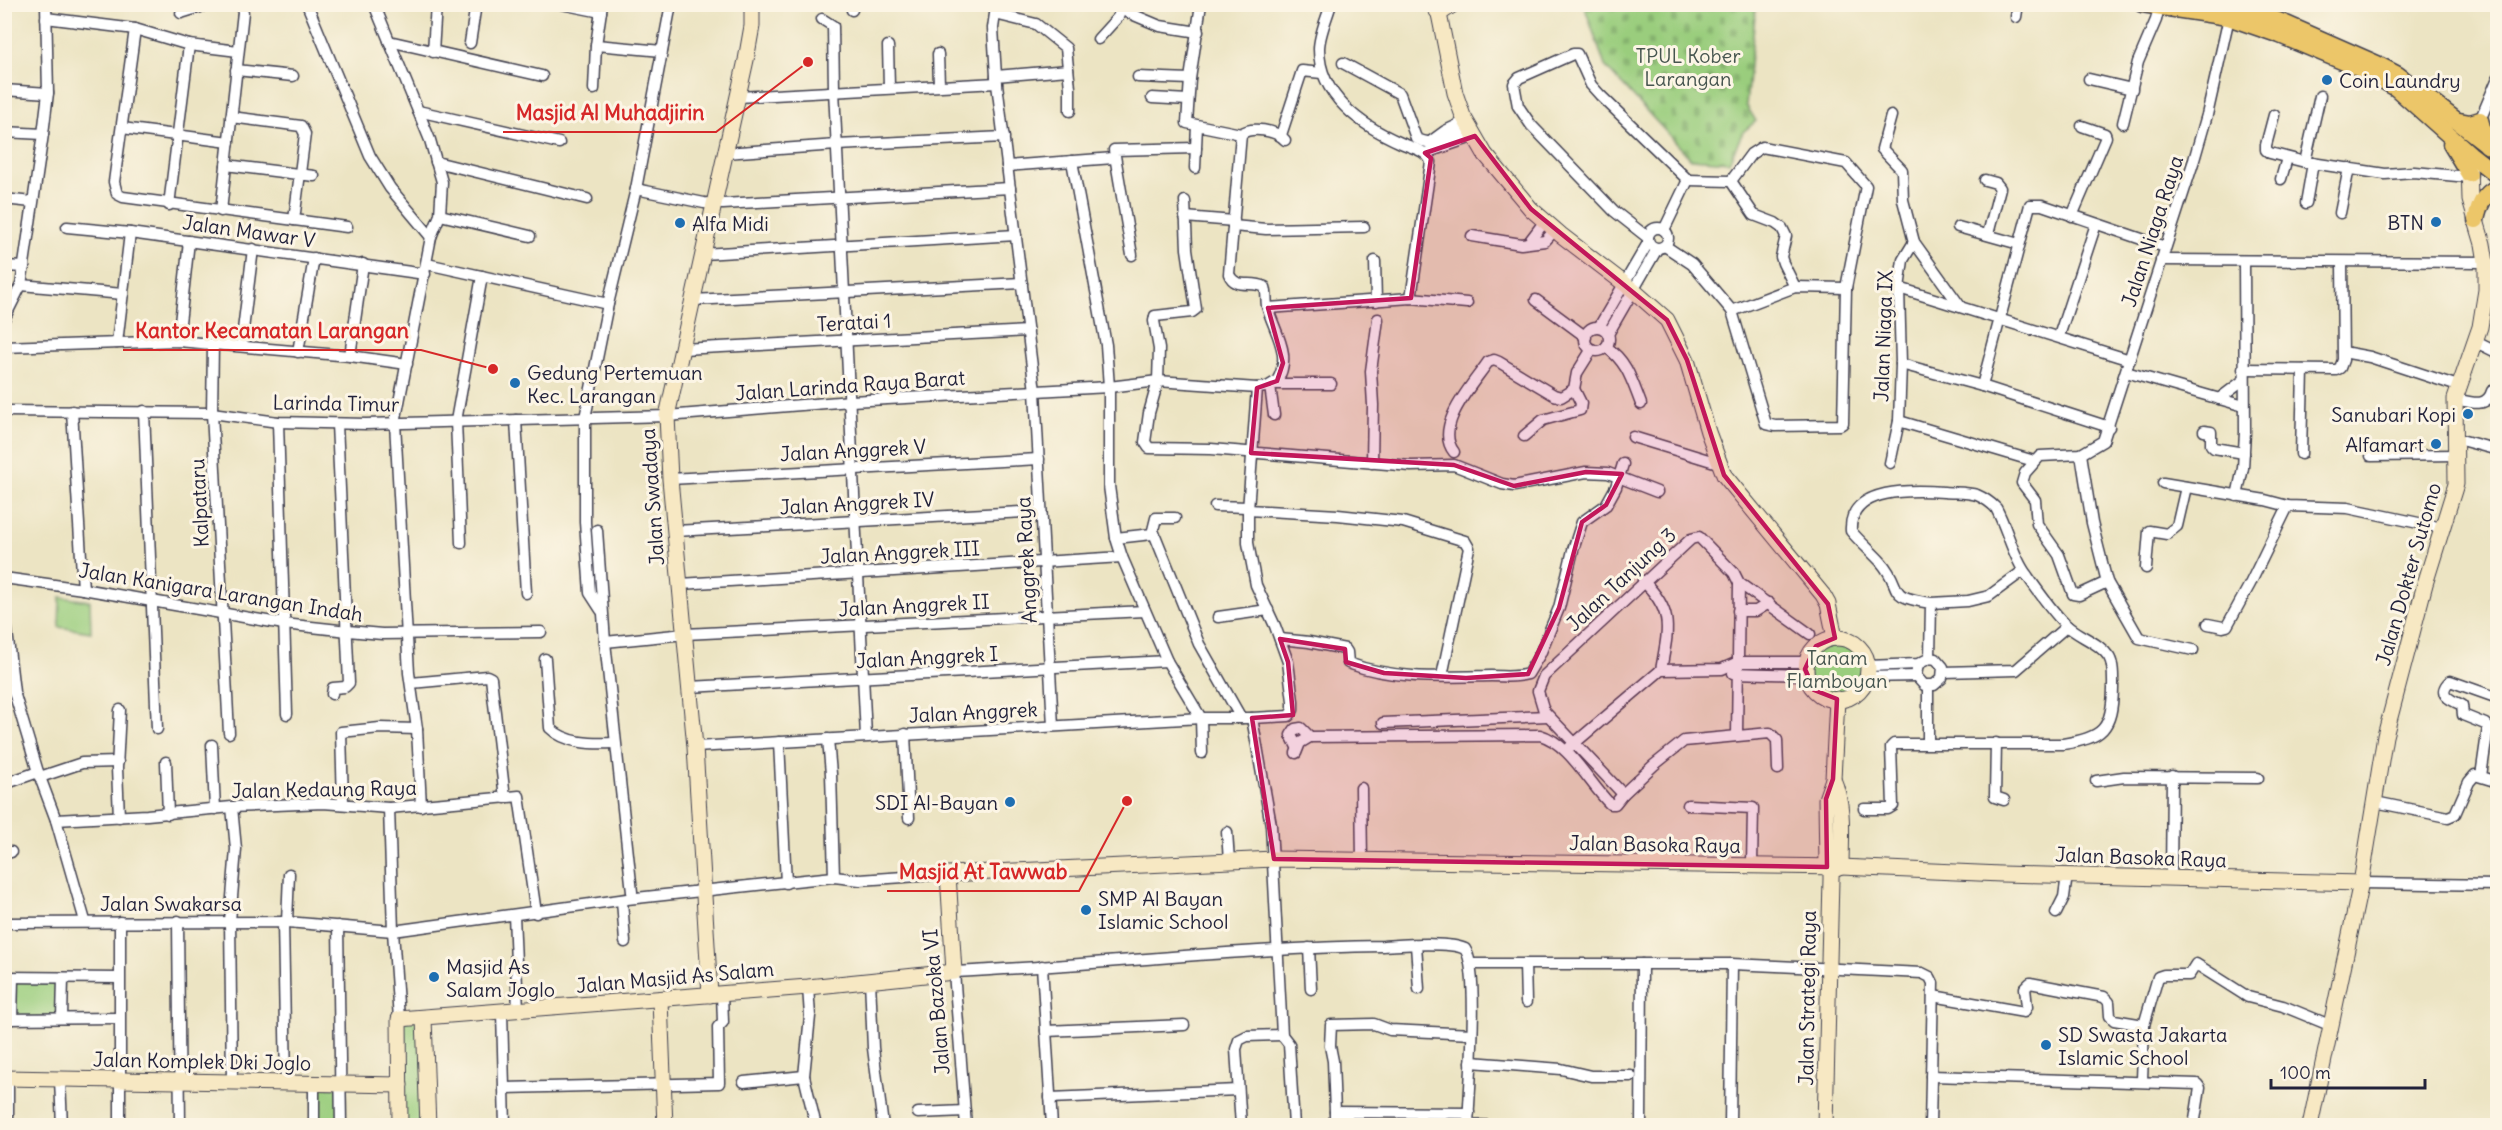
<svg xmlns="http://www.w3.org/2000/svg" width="2502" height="1130" font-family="Delius,sans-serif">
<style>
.cemetery{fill:url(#cemetery-stones);stroke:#5e785c;stroke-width:1.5}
.park{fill:#9acd7d;stroke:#5e785c;stroke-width:1.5}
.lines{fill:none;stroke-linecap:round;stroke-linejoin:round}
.street-casing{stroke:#403f4f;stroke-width:13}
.secondary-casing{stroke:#403f4f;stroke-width:17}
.primary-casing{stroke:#403f4f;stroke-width:19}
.street{stroke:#fff;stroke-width:10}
.secondary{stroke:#f7e8c3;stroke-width:15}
.primary{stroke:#ecc669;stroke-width:16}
.marked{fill:#c2185b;fill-opacity:0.2;stroke:#c2185b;stroke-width:4.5;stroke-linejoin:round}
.poi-dot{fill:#1f6fb2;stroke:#fcf5e5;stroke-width:2}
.labels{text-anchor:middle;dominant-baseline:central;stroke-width:6;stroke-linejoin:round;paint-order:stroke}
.park-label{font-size:20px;fill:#46554f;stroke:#fcf5e5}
.poi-label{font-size:20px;fill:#22223b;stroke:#fcf5e5;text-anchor:start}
.street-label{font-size:20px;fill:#22223b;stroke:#fcf5e5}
.leader{fill:none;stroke:#d62828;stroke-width:2}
.callout-dot{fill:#d62828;stroke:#fcf5e5;stroke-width:2}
.callout-label{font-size:21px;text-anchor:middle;font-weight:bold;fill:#d62828;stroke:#fcf5e5;stroke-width:6;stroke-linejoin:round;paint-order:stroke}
</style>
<defs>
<pattern id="cemetery-stones" width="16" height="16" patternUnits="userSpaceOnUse" patternTransform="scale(1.5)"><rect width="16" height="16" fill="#9acd7d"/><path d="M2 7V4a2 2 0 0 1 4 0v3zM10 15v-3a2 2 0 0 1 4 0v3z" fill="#84b06d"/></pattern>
</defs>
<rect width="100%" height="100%" fill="#fcf5e5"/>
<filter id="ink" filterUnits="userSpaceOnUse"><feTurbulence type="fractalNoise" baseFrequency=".0167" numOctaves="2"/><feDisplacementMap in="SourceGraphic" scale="12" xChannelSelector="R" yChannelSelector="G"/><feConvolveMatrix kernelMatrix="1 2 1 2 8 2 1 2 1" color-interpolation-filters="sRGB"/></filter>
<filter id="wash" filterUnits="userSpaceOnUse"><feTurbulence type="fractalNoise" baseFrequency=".008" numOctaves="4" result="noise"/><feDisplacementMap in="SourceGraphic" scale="24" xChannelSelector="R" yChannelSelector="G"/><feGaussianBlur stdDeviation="1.35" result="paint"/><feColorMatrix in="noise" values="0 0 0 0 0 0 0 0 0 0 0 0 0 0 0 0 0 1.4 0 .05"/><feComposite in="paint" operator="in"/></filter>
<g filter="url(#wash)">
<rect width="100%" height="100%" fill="#ece4c3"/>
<path class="cemetery" d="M1584 5H1756L1746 105 1756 121 1743 132 1729 162 1691 159 1605 66Z"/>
<g class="park">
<path d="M60 597 90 601 91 632 59 627Z"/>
<circle cx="1837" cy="669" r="30"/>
<path d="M13 978 63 982 62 1018 17 1019Z"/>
<path d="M424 1018 428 1125H400L399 1019Z"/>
<path d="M314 1086 345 1087V1125H314Z"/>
</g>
</g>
<g filter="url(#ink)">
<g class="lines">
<defs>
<g id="street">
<path d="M307 4 370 156 390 188 431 237"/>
<path d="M374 4 430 140 442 182 440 215 431 237 395 423 409 673 417 729 421 806"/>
<path d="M561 4 601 12"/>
<path d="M1201 4 1190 79 1187 123 1241 134 1229 274C1235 290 1252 280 1265 287 1267 293 1266 300 1267 306 1274 332 1293 354 1277 381L1267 387 1257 388 1248 510V543L1256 585 1275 626 1288 662 1293 701V710L1289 716 1252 718 1271 825 1282 1035 1289 1044 1294 1126"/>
<path d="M1331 4C1327 18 1319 35 1319 49 1319 96 1362 126 1401 143 1412 148 1427 150 1431 162L1411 298"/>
<path d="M852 10 853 4"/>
<path d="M1122 10 1160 26 1198 32"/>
<path d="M181 13 210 4"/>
<path d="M2016 17 2018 4"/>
<path d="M46 18 135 29 189 45 238 51"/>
<path d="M822 19 833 26 834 90 866 736"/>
<path d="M135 29 114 182 117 194 123 197 347 227"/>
<path d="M1098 39 1118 17 1123 5"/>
<path d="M389 41 542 76"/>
<path d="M470 43 476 4"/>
<path d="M596 45 602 4"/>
<path d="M888 46 889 87"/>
<path d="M433 52 436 4"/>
<path d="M938 54 939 85"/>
<path d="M1343 63 1400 94 1416 138C1434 149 1454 136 1470 128"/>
<path d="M236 70 293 76"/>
<path d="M996 76 1068 70"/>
<path d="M1138 77 1190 79"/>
<path d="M2089 79 2132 89"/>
<path d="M594 89 596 45 662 51"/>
<path d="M4 90 48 93"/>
<path d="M738 97 997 83"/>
<path d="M1152 98 1188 100"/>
<path d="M418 111 559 143"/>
<path d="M2274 115 2266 145V150L2270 153 2305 162 2385 174 2414 172 2468 177"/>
<path d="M1891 116 1882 149 1902 170 1903 200 1914 242 1960 306"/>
<path d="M231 117 301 126 305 134 294 220"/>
<path d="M2123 123 2138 62 2156 20 2159 7"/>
<path d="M2478 125 2498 78"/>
<path d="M122 128 229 142"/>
<path d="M4 132 43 134"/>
<path d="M1241 134C1251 126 1276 130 1285 140"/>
<path d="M1281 135 1302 71 1322 73"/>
<path d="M1430 142 1445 131 1466 121"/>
<path d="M725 153 837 145 1004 137"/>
<path d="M1425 153 1475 136"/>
<path d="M1072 161 1106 345 1109 387V486L1116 538 1122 557 1167 661 1201 718 1202 753"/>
<path d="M436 162 587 199"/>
<path d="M2305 162 2320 96"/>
<path d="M226 165 314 176"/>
<path d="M1007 166 1114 158"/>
<path d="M1195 168 1197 126"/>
<path d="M2281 179 2287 158"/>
<path d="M1985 180 1996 183 2000 188 1988 234"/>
<path d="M1731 181 1754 215 1775 223 1782 228 1786 236 1781 257 1783 263 1795 287"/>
<path d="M636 189 704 203 723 204 1010 188"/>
<path d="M4 199 32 202"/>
<path d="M1185 201 1187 249 1196 309 1192 312 1155 316 1154 321 1159 349 1158 381 1149 413 1145 442 1149 448 1211 449 1411 466 1454 465 1502 484 1514 486 1586 472 1608 473 1657 492"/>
<path d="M2306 203 2313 163"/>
<path d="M169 205 189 45"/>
<path d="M221 211 243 12"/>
<path d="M2340 213 2349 168"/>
<path d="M440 215 530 236"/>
<path d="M2072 216 2106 137 2105 134 2082 126"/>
<path d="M1185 217 1234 221"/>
<path d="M1233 226 1266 229 1364 227"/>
<path d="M67 227 130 233 425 274"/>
<path d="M1958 227 2019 244"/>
<circle cx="1658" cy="238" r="10"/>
<path d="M1472 236 1521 244 1545 241 1555 230"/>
<path d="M1647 237 1614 211 1531 125 1518 106 1514 84 1519 78 1573 54H1577L1591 85 1600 95 1688 180 1664 230"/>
<path d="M1529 242 1545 221"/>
<path d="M1665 246 1692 264 1732 311 1766 424 1775 426 1840 425 1843 423 1846 288 1866 186 1846 163 1762 147 1751 154 1731 181 1688 180"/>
<path d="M703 254 1016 235"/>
<path d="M1132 255 1114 150 1196 148"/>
<path d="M2161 260 2486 262"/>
<path d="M1375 261 1376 301"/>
<path d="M427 264 608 304"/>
<path d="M4 266 24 267"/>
<path d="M21 285 123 294"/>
<path d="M1899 288 2130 360"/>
<path d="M693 300 1022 283"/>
<path d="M1536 300 1586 337"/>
<path d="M1268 308 1411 298 1467 303"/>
<path d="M1732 311 1795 287 1846 288"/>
<path d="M4 319 21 285 43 134 48 93 46 4"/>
<path d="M1599 327 1648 243"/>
<circle cx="1597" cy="339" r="12"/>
<path d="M1608 334 1657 249"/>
<path d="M2059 336 2096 224"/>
<path d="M178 341 189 241"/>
<path d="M2476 342 2498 353"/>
<path d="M117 343 130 233"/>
<path d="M213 344 212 413 229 733"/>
<path d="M241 346 253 249"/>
<path d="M4 347 178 341 350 356 407 364"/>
<path d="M1606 347C1627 361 1632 381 1641 404"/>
<path d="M682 349 1028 331"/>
<path d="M298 352 314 258"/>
<path d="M2343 352 2370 357 2458 386"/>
<path d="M350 356 363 264"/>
<path d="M1901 364 1982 386 2109 427"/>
<path d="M2243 369 2336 370 2340 368 2343 360 2342 262"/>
<path d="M2126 372 2244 406"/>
<path d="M1273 384H1331"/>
<path d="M1270 386 1274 415"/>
<path d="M1982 386 2030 205H2042L2165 247"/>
<path d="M2219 399 2244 380"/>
<path d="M2455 399C2470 402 2487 409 2492 391"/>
<path d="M4 411 212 413 278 422 366 424 667 416 851 401 1109 387 1158 381 1257 388"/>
<path d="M72 411 83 589"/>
<path d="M144 411 157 729"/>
<path d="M516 420 526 593"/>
<path d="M1899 421 2034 461"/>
<path d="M278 422 287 714"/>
<path d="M2204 431 2211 432V445L2214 448 2244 453"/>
<path d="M1524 436 1543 420 1580 410 1581 403 1574 389"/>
<path d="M1633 437 1718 463"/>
<path d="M2457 439 2498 450"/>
<path d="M1454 452C1433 426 1474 383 1488 362L1494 360 1499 362 1554 395 1561 397 1574 389 1577 373 1592 349"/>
<path d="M2081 454 2092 523 2107 582 2139 638 2193 650"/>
<path d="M2301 454 2303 370"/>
<path d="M2371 456 2457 455"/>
<path d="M1372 463 1373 405 1371 371 1378 319"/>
<path d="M1890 463 1899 421 1901 364 1899 288 1903 260 1914 242"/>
<path d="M670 479 1039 459"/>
<path d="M2163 483 2265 500 2288 506 2348 508 2442 528"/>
<path d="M2237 496 2243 468 2245 432 2244 262"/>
<path d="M1215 506 1248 507"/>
<path d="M1248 510 1338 515 1403 522 1465 541 1469 548 1442 676"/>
<path d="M597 530 605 642 685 634 1145 611"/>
<path d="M675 531 1041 511"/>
<path d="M1154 533 1199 644 1241 718"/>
<path d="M1116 538 1152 534 1156 518H1175"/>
<path d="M461 543 456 421 482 276"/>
<path d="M2146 568 2149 531 2167 534 2177 526 2186 487"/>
<path d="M4 578 83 589 284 624 348 631 382 634 541 632"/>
<path d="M1643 581C1675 612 1668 630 1661 670"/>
<path d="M2107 582 2079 595 2073 594 2059 555 2037 524 2035 500 2022 483 2025 473 2040 456 2081 454 2103 441 2194 160 2207 115 2230 13"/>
<path d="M1739 583 1810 634"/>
<path d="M680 584 1122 557"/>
<path d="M1931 603 1968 601 1989 596 2023 571"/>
<path d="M4 605 14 692 38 772 56 820 85 921"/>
<path d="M601 610 590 593 585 522V418L608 304 636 189 671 4"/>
<path d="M1738 611H1756L1769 603"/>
<path d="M1218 617 1268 610"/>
<path d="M2208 624 2223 627 2227 626 2250 584 2288 506"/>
<path d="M1280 639 1309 642 1345 649 1347 652 1348 663C1393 680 1444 677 1491 676 1505 676 1514 678 1528 674L1540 654 1559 608 1573 550 1582 522 1606 505 1616 487 1623 464"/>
<path d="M605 642 632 892"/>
<path d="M545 659 550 728C566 744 593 744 614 743"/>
<path d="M1868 666 1918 664 1930 658 1936 659 1943 667 1942 678 1934 685H1924L1916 676 1918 664"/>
<path d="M1944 672 2016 670 2067 626"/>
<path d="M1733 673 1807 675"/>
<path d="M1867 677 1916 676"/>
<path d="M411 683 487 676 491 678 505 798"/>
<path d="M690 687 1167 661"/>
<path d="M332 694 333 688 345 687 349 683 337 424"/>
<path d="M1383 723 1548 716"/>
<path d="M1053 726 1035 391 996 76 993 28 995 14 1036 24 1066 48 1070 88V111"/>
<path d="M905 734 909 818"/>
<path d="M1737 735 1739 583 1734 573 1699 537 1691 539 1544 676 1538 691 1544 711 1623 794 1654 765 1684 741 1770 733 1777 740 1778 769"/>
<path d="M828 739 831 774 834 877"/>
<path d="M779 742 786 883"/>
<path d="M1928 742V686"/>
<path d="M1996 743 1995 797 2004 800"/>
<path d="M212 745 215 809"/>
<path d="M695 747 1201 718H1252"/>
<path d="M1297 747 1291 735 1295 729 1301 728 1310 737"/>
<path d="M1570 747 1661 670 1722 669 1738 662H1807"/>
<path d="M1296 753 1300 743 1310 737 1540 735C1569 743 1589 783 1610 804H1615L1623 794"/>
<path d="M166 762 168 814"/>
<path d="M2481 776 2488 727 2485 724 2463 715 2462 705C2450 700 2436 694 2450 681L2498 698"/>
<path d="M40 777 82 763 118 762"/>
<path d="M2096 781 2124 777 2258 778"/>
<path d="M4 784 38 772"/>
<path d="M1361 788 1362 861"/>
<path d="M2375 802 2448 817 2455 814 2469 782 2475 775 2498 782"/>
<path d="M343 803 341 732 380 728 417 729"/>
<path d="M1688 805 1753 808 1752 866"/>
<path d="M232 807 236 849 230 921 232 1082"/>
<path d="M1864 809H1888L1893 806 1891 747 1894 744H2063C2103 738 2112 729 2113 689 2113 679 2114 665 2109 657 2098 641 2078 637 2065 624 2051 610 2038 591 2026 574 2013 557 2007 528 1996 508 1990 502 1984 498 1977 495 1967 492 1955 493 1944 492 1915 490 1848 486 1851 531 1860 542 1871 551 1881 562 1905 590 1883 596 1931 603L1930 658"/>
<path d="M119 817 117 768 120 710"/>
<path d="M56 820 147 815 232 807 323 803 389 808 519 796 536 913"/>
<path d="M1227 832 1229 861"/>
<path d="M4 853 11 852"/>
<path d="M2171 878 2172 776"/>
<path d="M2361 883 2498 885"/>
<path d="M622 900 625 942"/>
<path d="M2056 913 2064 897 2067 875"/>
<path d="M514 915 518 1010"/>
<path d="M178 921 180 1126"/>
<path d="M283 922 286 1082"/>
<path d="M287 922 289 874"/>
<path d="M4 923 287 922 393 931 389 808"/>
<path d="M338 926 341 1126"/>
<path d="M1416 945 1419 989"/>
<path d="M1309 948 1311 989"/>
<path d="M1471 964H1732L1922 973 1930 977 1933 983 1930 1126"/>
<path d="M1525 964 1526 1002"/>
<path d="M1042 966 1052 1126"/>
<path d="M4 977 119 978"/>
<path d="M870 980 873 1048 883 1126"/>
<path d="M808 987 810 1016 804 1076 816 1126"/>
<path d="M1933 996 2024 1012 2027 1007 2025 988 2030 983 2104 997 2109 1002 2110 1016 2114 1020 2144 1025"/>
<path d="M502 1012 505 1126"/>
<path d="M62 1018 63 978"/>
<path d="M4 1019 119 1018"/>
<path d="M12 1019 13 978"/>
<path d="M399 1019 393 931 627 899 804 880 834 877 860 880 948 874"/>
<path d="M1046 1031 1184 1025"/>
<path d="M1471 1062 1561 1069 1591 1076H1631"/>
<path d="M1931 1076 2197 1084 2200 1088 2194 1126"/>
<path d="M8 1078V1126"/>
<path d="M60 1079 62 1126"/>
<path d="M2142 1080 2144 1025 2158 977 2164 975H2189L2196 964 2248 997 2283 1006 2332 1026"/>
<path d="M744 1082 804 1076"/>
<path d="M314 1084V1126"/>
<path d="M504 1088 719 1083 718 1027 723 1022 722 994"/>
<path d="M1050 1098 1238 1090"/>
<path d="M1335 1112 1333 1061 1330 1046 1331 1025 1374 1024 1390 1030 1472 1034"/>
<path d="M918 1113 965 1111"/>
<path d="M1468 1125 1507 1126"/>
<path d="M120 1126V922"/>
<path d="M966 1126 954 972C1097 965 1240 948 1383 946 1402 945 1450 941 1465 949 1480 970 1469 1092 1468 1126"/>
<path d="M1241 1126 1236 1049 1239 1040 1247 1036 1282 1035"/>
<path d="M1335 1126V1112L1469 1113"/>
<path d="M1641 1126 1642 964"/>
<path d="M1730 1126 1732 964"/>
</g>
<g id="secondary">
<path d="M1432 4 1439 14 1455 93 1463 116 1485 154 1531 209 1561 235 1634 291 1667 320 1687 360 1708 432 1724 475 1823 595 1828 604 1835 638"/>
<path d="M1439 14 1454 4"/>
<circle cx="1837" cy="669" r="31"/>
<path d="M1832 871 1841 867C1841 837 1845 807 1833 779"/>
<path d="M710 995 695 747 670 479 667 416 746 60 752 26V4"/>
<path d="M660 1000 665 1126"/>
<path d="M424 1018 428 1126"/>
<path d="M4 1078 400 1085"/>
<path d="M400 1126 399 1019 808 987 954 972 948 874 1274 859 1841 867 2001 874 2361 883"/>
<path d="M1825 1126 1831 879V871L1827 867 1826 799 1833 779 1837 699"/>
<path d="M2310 1126 2362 877 2385 736 2425 584 2456 484 2455 399 2480 327 2486 290V262L2483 244 2470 200 2469 163"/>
</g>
<g id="primary">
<path d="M2142 4 2228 17 2280 35 2366 71 2396 88 2470 154 2498 176"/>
<path d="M2234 4 2286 24 2377 64 2398 75 2498 153"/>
<path d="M2454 120 2470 123 2480 120 2487 145"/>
<path d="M2451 144 2469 174"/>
<path d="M2476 220C2479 206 2483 194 2498 187"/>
</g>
</defs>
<use href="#street" class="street-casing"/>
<use href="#secondary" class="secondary-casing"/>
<use href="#primary" class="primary-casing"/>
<use href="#street" class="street"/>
<use href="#secondary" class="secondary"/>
<use href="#primary" class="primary"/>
</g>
</g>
<path class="marked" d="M1475 136 1531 209 1667 320 1687 360 1724 475 1828 604 1835 638 1816 646 1805 669 1814 690 1837 699 1833 779 1826 799 1827 867 1274 859 1252 718 1293 715 1288 662 1280 639 1345 649 1346 662 1384 673 1466 678 1528 674 1559 608 1582 522 1606 505 1622 474 1586 472 1514 486 1454 465 1251 453 1257 388 1277 381 1283 363 1268 308 1411 298 1431 158 1425 153Z"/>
<g class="poi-dot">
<circle cx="2327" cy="80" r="6"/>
<circle cx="2436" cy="222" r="6"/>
<circle cx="680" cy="223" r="6"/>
<circle cx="515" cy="383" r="6"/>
<circle cx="2468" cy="414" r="6"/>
<circle cx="2436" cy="444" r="6"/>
<circle cx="1010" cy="802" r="6"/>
<circle cx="1086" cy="910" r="6"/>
<circle cx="434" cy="977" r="6"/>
<circle cx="2046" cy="1045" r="6"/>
</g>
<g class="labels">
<g class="park-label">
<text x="1688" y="55">TPUL Kober<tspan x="1688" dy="23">Larangan</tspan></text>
<text x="1837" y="657">Tanam<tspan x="1837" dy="23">Flamboyan</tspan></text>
</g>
<g class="poi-label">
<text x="2339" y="80">Coin Laundry</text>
<text x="2424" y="222" text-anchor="end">BTN</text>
<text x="692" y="223">Alfa Midi</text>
<text x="527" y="372">Gedung Pertemuan<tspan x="527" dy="23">Kec. Larangan</tspan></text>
<text x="2456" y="414" text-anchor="end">Sanubari Kopi</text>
<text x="2424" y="444" text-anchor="end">Alfamart</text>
<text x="998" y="802" text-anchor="end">SDI Al-Bayan</text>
<text x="1098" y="898">SMP Al Bayan<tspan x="1098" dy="23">Islamic School</tspan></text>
<text x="446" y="966">Masjid As<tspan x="446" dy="23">Salam Joglo</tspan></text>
<text x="2058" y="1034">SD Swasta Jakarta<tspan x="2058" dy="23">Islamic School</tspan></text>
</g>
<g class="street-label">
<text transform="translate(249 231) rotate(8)">Jalan Mawar V</text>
<text transform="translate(2152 231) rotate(-72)">Jalan Niaga Raya</text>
<text transform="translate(854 322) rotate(-3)">Teratai 1</text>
<text transform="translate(1883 336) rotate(-88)">Jalan Niaga IX</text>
<text transform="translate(850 385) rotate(-4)">Jalan Larinda Raya Barat</text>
<text transform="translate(336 403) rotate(1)">Larinda Timur</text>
<text transform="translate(853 450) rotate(-3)">Jalan Anggrek V</text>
<text transform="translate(652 497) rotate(-94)">Jalan Swadaya</text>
<text transform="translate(199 503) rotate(-93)">Kalpataru</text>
<text transform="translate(857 503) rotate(-3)">Jalan Anggrek IV</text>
<text transform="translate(900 552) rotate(-3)">Jalan Anggrek III</text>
<text transform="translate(1026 560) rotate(-93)">Anggrek Raya</text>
<text transform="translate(2408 574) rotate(-74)">Jalan Dokter Sutomo</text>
<text transform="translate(1621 579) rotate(-43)">Jalan Tanjung 3</text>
<text transform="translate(221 592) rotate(9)">Jalan Kanigara Larangan Indah</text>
<text transform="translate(914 605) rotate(-3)">Jalan Anggrek II</text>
<text transform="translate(927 657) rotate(-3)">Jalan Anggrek I</text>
<text transform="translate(973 712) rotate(-3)">Jalan Anggrek</text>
<text transform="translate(324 789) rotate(-1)">Jalan Kedaung Raya</text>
<text transform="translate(1655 844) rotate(1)">Jalan Basoka Raya</text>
<text transform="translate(2141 857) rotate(2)">Jalan Basoka Raya</text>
<text x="171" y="903">Jalan Swakarsa</text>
<text transform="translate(675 977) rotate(-5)">Jalan Masjid As Salam</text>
<text transform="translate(1807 998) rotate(-89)">Jalan Strategi Raya</text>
<text transform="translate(936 1002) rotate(-95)">Jalan Bazoka VI</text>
<text transform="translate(202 1061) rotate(1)">Jalan Komplek Dki Joglo</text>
</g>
</g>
<path class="leader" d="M808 62L716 132H503M493 369L421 350H123M1127 801L1079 891H887"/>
<g class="callout-dot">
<circle cx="808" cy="62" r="6"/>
<circle cx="493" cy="369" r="6"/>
<circle cx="1127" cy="801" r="6"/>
</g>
<g class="callout-label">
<text x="610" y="120">Masjid Al Muhadjirin</text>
<text x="272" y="338">Kantor Kecamatan Larangan</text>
<text x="983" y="879">Masjid At Tawwab</text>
</g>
<rect width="2502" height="1130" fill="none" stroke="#fcf5e5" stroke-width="24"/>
<path d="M2271 1079v9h154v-9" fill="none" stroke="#22223b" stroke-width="3"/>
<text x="2280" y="1079" font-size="18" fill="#22223b" stroke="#fcf5e5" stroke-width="4.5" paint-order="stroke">100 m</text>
</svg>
